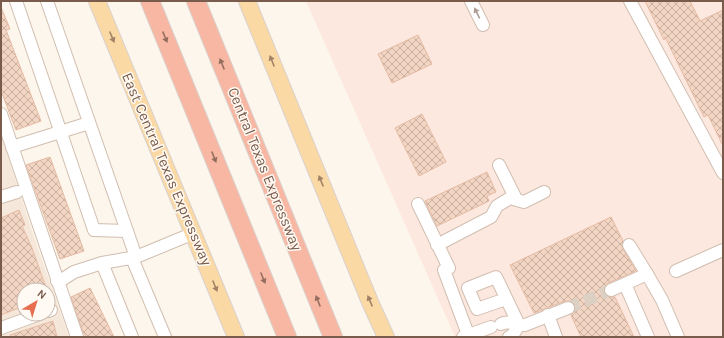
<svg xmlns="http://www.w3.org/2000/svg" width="724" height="338" font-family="Karla,sans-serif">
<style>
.residential{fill:#f5e8da;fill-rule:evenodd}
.commercial{fill:#fde8e0}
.building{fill:url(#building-cross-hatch);stroke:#e6bba3}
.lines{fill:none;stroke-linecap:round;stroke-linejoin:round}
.minor-tunnel{stroke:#dcd0c4;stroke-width:12;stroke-dasharray:12 6;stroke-linecap:butt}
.minor-casing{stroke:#d1beb0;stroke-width:14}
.major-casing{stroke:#dad1cd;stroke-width:18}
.highway-casing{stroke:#dad1cd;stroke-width:20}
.minor{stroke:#fff;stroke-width:12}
.major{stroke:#fbd9a5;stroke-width:16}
.highway{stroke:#f7b7a3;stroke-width:18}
.oneway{fill:#af9d94}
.oneway2{fill:#a18267}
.oneway3{fill:#936e5e}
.labels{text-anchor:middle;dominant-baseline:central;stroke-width:3;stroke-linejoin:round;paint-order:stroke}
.street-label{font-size:15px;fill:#7a5c4d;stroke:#fffaf3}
</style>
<defs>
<pattern id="building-cross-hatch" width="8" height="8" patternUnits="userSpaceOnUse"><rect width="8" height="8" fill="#f3d5c3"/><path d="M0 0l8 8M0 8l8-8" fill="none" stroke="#cab0a1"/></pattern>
</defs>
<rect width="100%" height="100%" fill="#fdf6ec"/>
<path class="residential" d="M1 135 34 237 69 337H1ZM24 290H48V314H24Z"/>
<path class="commercial" d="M306 1H723V337H455Z"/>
<g class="building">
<path d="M645 1H690L700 21 723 10V146L708 115 704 117 665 37 664 40Z"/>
<path d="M1 7 10 29 6 30 41 121 16 130 1 91Z"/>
<path d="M418 35 432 64 392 83 378 54Z"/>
<path d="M422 114 446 162 419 176 395 128Z"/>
<path d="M50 157 84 251 60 259 26 165Z"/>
<path d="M487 172 496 192 487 196 489 201 437 226 425 201Z"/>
<path d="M19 210 25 225 22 226 32 248 47 290H24V306L1 315V218Z"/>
<path d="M611 217 623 241 622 245 623 249 636 271 608 283 605 286 604 293 610 297H615L634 337H581L571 315 575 309V306L573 302 569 301H565L534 313 510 265Z"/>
<path d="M90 288 114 337H86L83 332 71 297Z"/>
<path d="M53 321 57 337H11L10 335Z"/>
</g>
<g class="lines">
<path class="minor-tunnel" d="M568 308 611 290"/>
<defs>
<g id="minor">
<path d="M16 1 94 230 127 231"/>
<path d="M47 1 136 257"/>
<path d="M471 1 483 25"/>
<path d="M630 1 723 173"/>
<path d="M1 114 77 337"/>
<path d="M12 147 89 123"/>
<path d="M499 165 516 199"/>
<path d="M1 197 17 192"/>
<path d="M418 204 449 268"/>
<path d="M437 245 491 217 497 206 510 198 524 202 544 192"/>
<path d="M629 245 647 274 625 284 648 337"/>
<path d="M132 258 165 337"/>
<path d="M102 263 132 337"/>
<path d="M444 270 469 337"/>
<path d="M676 271 723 250"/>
<path d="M647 274 662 300 678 337"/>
<path d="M57 281 63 279 74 272 102 263 136 257 194 233"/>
<path d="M611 290 625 284"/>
<path d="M506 299 477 309 468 288 496 277 519 325"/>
<path d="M48 311 51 310"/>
<path d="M548 315 556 337"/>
<path d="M501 324C509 320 516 325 525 325L568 308"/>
<path d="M1 328 40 314"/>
<path d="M463 337 491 327"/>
<path d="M509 337 512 336 519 325"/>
</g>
<g id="major">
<path d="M97 1 236 337"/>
<path d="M247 1 370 302 386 337"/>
</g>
<g id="highway">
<path d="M150 1 287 337"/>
<path d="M196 1 333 337"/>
</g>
</defs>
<use href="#minor" class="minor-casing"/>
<use href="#major" class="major-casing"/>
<use href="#highway" class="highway-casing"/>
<use href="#minor" class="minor"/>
<use href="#major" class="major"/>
<use href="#highway" class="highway"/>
</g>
<defs><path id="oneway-solid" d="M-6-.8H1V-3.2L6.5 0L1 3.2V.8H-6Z"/></defs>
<use class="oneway" href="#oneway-solid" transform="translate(477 13) rotate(-116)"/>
<g class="oneway2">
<use href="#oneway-solid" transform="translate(112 37) rotate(67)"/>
<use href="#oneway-solid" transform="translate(272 61) rotate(-112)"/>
<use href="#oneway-solid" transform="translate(321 181) rotate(-112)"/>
<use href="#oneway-solid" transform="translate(215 286) rotate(68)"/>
<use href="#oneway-solid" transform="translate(370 301) rotate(-113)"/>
</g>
<g class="oneway3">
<use href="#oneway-solid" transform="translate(165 37) rotate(68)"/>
<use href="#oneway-solid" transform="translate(222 64) rotate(-112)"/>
<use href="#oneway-solid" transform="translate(214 157) rotate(68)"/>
<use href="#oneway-solid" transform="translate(263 278) rotate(68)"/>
<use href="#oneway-solid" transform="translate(318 301) rotate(-112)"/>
</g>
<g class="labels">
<g class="street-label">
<text transform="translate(167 169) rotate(67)">East Central Texas Expressway</text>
<text transform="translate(265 169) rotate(68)">Central Texas Expressway</text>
</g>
</g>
<rect width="724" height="338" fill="none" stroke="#7a5c4d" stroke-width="4"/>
<g transform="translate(36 302) rotate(38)"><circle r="19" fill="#fffaf3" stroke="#cabbb1"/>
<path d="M0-3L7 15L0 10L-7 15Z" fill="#e76f51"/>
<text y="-6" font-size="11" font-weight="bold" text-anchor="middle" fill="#7a5c4d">N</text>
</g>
</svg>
